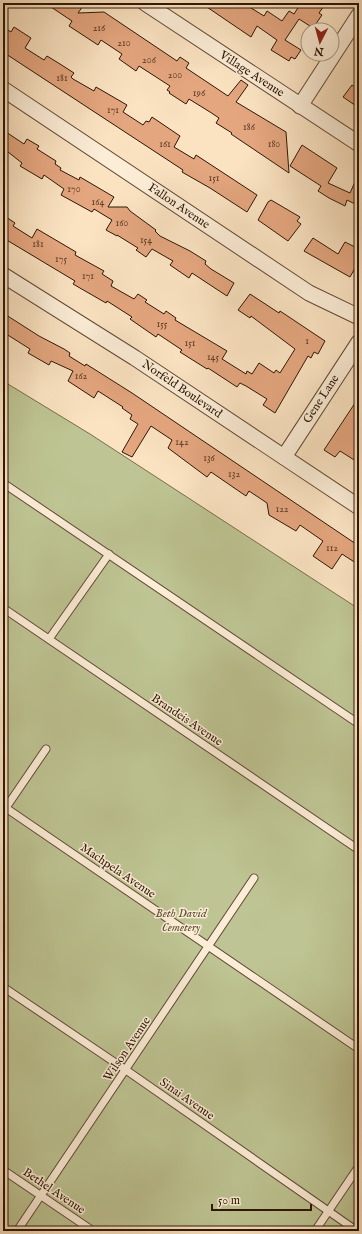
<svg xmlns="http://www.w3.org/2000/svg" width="362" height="1234" font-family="'IM FELL English',serif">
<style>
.green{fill:#bec493;stroke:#766d4c}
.building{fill:#e4a67f;stroke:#2e1604}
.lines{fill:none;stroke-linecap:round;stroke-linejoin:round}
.lane-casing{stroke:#614934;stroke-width:9}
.street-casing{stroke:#614934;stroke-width:17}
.lane{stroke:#fcedd7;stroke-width:7}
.street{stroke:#fcedd7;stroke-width:15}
.labels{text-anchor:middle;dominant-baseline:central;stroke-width:3;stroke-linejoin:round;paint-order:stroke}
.number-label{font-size:10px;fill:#5c3a23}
.street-label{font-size:12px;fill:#2e1604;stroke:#fcedd7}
.park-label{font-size:12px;font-style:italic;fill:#605336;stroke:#fcedd7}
</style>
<rect width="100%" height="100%" fill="#fbe3c2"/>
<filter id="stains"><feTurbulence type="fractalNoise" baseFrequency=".005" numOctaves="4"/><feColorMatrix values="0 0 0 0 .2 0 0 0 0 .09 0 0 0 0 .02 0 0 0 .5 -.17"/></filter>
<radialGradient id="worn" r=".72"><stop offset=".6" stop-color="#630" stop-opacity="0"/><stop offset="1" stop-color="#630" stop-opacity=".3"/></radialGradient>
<path class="green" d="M3 381 90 434 359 609V1231H3Z"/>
<g class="building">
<path d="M45 3H85L78 13 104 12 177 61 180 57 189 63 186 68 228 96 241 80 248 85 236 102 286 132 289 173 231 134 232 133 216 123 219 118 210 112 189 99 186 104 169 93 170 92 167 90 170 86 139 66 136 71 119 59 122 54 101 40 98 45 69 26 72 21Z"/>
<path d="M201 3H243L264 16 267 11 282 21 289 11 294 14 301 3H326L319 13 322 15 313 28 299 19 285 40 301 50 295 59 291 57 289 61 271 50 277 40 257 26 251 37Z"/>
<path d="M3 27 11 32 14 27 31 38 25 48 44 60 47 56 60 64 74 73 71 77 73 79 94 91 96 87 127 105 123 112 143 125 146 121 149 122 152 117 180 136 174 147 194 159 196 155 257 195 247 212 210 188 182 172 183 170 3 52Z"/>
<path d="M352 85 359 90V108L343 97Z"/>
<path d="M3 130 24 144 27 139 39 146 37 149 56 161 55 164 61 168 60 170 79 180 80 177 114 197 108 207H127L130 211 156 230 155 231 160 236 190 251 206 261 205 264 211 269 234 283 227 296 192 273 189 278 170 265 173 261 152 249 146 257 136 250 138 248 117 235V236L106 230 112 220 94 209 92 212 61 195 64 189 44 175 42 179 20 166 22 163 3 148Z"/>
<path d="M302 145 337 168 328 183 350 193 359 173V206L347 200 345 206 329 198 318 191 321 186 290 166Z"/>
<path d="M271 200 300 217 297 221 301 224 288 241 258 220 268 202Z"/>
<path d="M3 215 15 223 13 226 32 238 37 229 76 252 75 255 104 271 102 274 113 281 111 286 134 299 138 294 147 300 145 302 164 314 166 311 176 318 175 320 227 351 222 359 246 374 247 371 252 374 259 363 274 373 276 370 280 373 295 349 251 316 250 318 238 310 250 294 279 313 280 311 325 341 318 354 314 352 311 358 308 356 275 413 263 405 267 399 246 386 240 383 237 387 208 368 207 369 180 352 182 350 158 334 156 337 130 319 132 317 118 308 107 301 106 303 73 284 75 281 5 239 3 243Z"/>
<path d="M313 238 338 254 345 242 359 249V261L350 277 304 251Z"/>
<path d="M3 313 39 336 64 349 70 353 69 356 85 366 86 364 132 393 359 546V565L342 554 332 569 313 556 323 541 300 525 296 531 269 515 267 503 249 491 246 496 211 472 207 477 168 448 172 440 151 426 132 457 122 452 138 424 130 419 132 415 122 408 123 407 98 391 94 398 68 381 73 371 51 361 49 365 28 353 30 349 3 332Z"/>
<path d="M359 397V463L340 451 335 457 324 450Z"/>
</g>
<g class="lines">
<defs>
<g id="lane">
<path d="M3 483 359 724"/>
<path d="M3 608 359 850"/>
<path d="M49 639 109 554"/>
<path d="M3 806 359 1049"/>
<path d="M3 812 46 749"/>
<path d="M3 987 126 1070 357 1231"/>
<path d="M3 1170 93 1231"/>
<path d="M17 1231 254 878"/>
<path d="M315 1231 359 1166"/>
</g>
<g id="street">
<path d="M145 3 359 144"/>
<path d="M3 89 309 293 359 317"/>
<path d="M300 106 359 15"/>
<path d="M3 275 135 358 359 507"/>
<path d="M284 457 359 342"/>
</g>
</defs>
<use href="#lane" class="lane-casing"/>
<use href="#street" class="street-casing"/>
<use href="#lane" class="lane"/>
<use href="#street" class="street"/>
</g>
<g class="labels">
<g class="number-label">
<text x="99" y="28">216</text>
<text x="124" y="43">210</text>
<text x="149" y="60">206</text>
<text x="175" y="75">200</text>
<text x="62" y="78">181</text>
<text x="199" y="93">196</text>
<text x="113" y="110">171</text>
<text x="249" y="127">186</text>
<text x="165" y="144">161</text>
<text x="274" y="144">180</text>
<text x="214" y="178">151</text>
<text x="74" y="189">170</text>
<text x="98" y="202">164</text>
<text x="122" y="223">160</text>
<text x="146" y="240">154</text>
<text x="38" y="244">181</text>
<text x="61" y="259">175</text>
<text x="88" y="276">171</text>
<text x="162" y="324">155</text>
<text x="307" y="341">1</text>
<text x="190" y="343">151</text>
<text x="213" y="357">145</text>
<text x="81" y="376">162</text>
<text x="182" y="442">142</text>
<text x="209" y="458">136</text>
<text x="234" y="474">132</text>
<text x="282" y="509">122</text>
<text x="332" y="548">112</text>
</g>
<g class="street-label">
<text transform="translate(252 74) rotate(33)">Village Avenue</text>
<text transform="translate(179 206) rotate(34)">Fallon Avenue</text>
<text transform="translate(182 389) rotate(34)">Norfeld Boulevard</text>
<text transform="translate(321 399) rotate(-57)">Gene Lane</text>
<text transform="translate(187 720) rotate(34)">Brandeis Avenue</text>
<text transform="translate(118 871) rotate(34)">Machpela Avenue</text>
<text transform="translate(127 1049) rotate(-56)">Wilson Avenue</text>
<text transform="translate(187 1099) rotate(35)">Sinai Avenue</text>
<text transform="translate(54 1191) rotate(34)">Bethel Avenue</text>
</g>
<g class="park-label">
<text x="181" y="913">Beth David<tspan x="181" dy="14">Cemetery</tspan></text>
</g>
</g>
<rect width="362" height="1234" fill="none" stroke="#fbe3c2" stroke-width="16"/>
<rect x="4" y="4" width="354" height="1226" fill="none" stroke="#2e1604" stroke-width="2"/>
<rect x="8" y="8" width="346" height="1218" fill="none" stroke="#2e1604"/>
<g transform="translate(320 42) rotate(186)"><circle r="19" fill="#fcedd7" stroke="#aa9783"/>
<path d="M0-3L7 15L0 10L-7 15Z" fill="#8f2418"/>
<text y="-6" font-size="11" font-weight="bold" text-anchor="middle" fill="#2e1604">N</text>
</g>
<path d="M212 1204v6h99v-6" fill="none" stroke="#2e1604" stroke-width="2"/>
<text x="218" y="1204" font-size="12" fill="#2e1604" stroke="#fcedd7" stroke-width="3" paint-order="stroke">50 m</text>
<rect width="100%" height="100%" filter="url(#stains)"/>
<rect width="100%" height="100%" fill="url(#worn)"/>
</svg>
